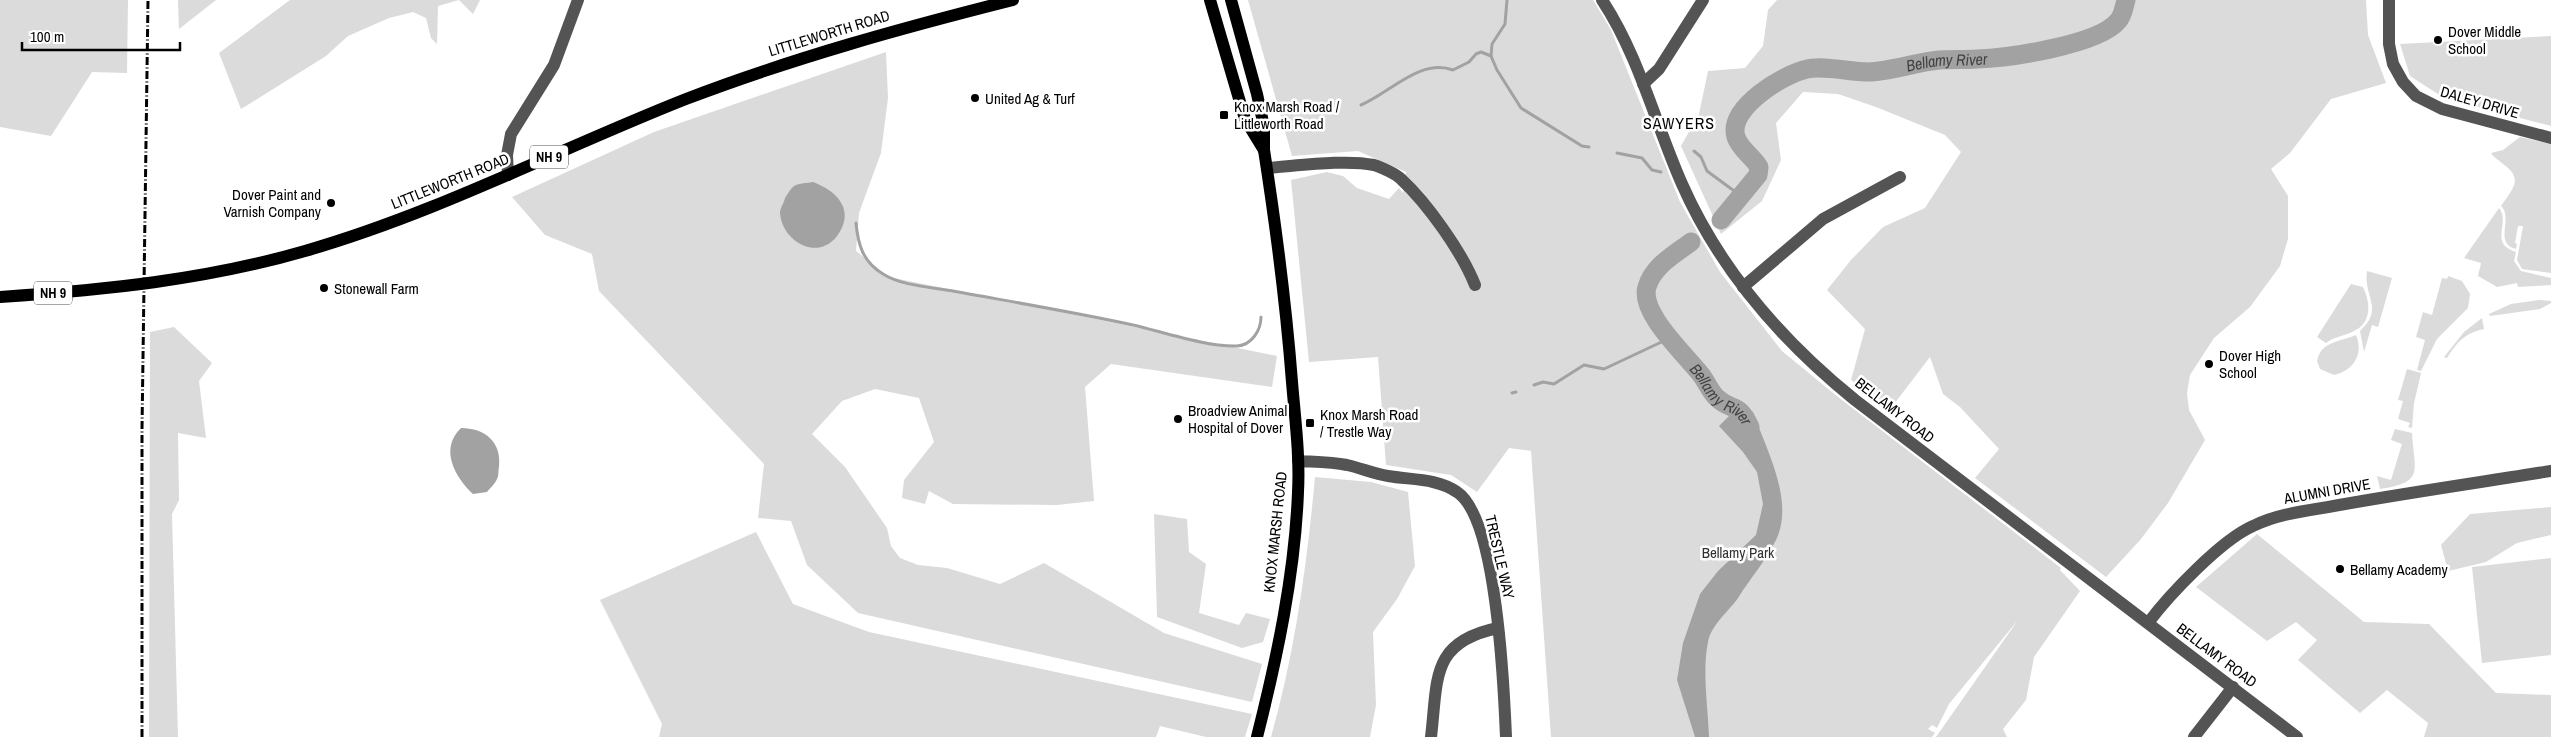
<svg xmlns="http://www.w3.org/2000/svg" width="2551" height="737" font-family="'Archivo Narrow',sans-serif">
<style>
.green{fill:#dbdbdb}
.water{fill:#a2a2a2}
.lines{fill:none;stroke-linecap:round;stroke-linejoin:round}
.stream{stroke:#a2a2a2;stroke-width:3}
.river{stroke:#a2a2a2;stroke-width:19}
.minor{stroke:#545454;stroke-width:12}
.major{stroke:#000;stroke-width:12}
.rail{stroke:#000;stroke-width:3;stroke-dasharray:8 2.5 1 2.5;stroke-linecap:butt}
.poi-dot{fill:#000;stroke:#fff;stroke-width:2}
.labels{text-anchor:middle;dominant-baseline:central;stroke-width:5;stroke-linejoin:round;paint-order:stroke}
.shield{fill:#fff;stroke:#4c4c4c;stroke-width:1}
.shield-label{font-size:14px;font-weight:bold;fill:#000}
.poi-label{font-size:15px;fill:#000;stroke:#fff;text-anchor:start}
.street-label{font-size:15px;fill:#000;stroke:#fff}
.park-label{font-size:15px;fill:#323232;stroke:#fff}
.water-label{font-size:16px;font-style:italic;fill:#434343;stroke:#fff}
.neighbourhood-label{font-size:16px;letter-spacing:1px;fill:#000;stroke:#fff}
</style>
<rect width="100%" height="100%" fill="#fff"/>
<g class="green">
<path d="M0 0H128L127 73 92 72 51 136 0 127Z"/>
<path d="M178 0H216L179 29Z"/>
<path d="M290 0H480L473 14 459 0 438 6 437 44 431 38 426 18 413 12 389 18 348 36 326 56 241 109 219 53Z"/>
<path d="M1248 0H1593L1611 30 1680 202 1720 272 1782 351 1838 397 2061 568 2060 570 2080 591 2034 657 2026 700 2003 729 2007 737H1936L2018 620 1949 704 1937 728 1932 725 1928 729 1935 733 1932 737H1551L1531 451 1509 448 1477 492 1451 475 1386 465 1378 357 1309 362 1291 180 1327 172 1343 176 1357 188 1389 199 1399 188 1403 193 1406 172 1358 151 1292 156Z"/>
<path d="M1777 0H2366L2368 35 2386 83 2331 99 2290 153 2271 169 2288 196V239L2280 266 2250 307 2214 338 2190 375 2187 393 2189 410 2205 440 2168 503 2141 539 2106 577 1975 478 1999 449 1960 407 1943 394 1930 357 1891 408 1851 380 1865 329 1827 290 1851 260 1883 227 1925 208 1961 152 1945 135 1876 107 1838 94 1803 92 1776 123 1781 160 1762 201 1721 234 1681 146 1699 114 1708 71 1745 68 1763 46 1768 10Z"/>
<path d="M2551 36V126L2444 98 2410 76 2400 44Z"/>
<path d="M886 52 888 98 881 153 859 213 856 251 889 277 1277 356 1272 387 1111 364 1085 387 1094 501 1057 505 953 504 929 491 925 504 902 498 904 480 934 442 919 398 875 389 842 401 812 434 845 467 887 528 891 546 900 558 918 565 947 568 1000 584 1044 563 1164 633 1262 664 1252 702 858 613 807 565 791 521 758 518 764 464 599 291 592 254 545 235 512 197 654 132Z"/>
<path d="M2520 137 2551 144V273L2522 269 2517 260 2523 226H2518L2515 243 2517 244 2516 249C2493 243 2514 218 2501 206 2513 188 2524 179 2503 164 2499 160 2494 158 2491 153L2503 150Z"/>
<path d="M2499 208C2511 222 2488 244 2516 252L2514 261 2521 271 2551 278V285L2518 287 2517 283 2497 287 2478 276 2481 263 2464 258Z"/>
<path d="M2367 271 2392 278 2378 327 2372 325 2364 352 2360 331C2385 308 2363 297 2367 271Z"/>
<path d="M2448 276 2462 281 2470 294 2468 308 2437 339 2421 371 2417 370 2425 340 2416 337 2423 312 2432 315 2442 278 2447 279Z"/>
<path d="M2351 284 2363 287C2371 304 2372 324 2352 332 2343 336 2334 337 2326 343L2317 337Z"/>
<path d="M2539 300 2551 301V303L2540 309 2490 316 2489 314 2511 304Z"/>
<path d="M2482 318 2484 329C2465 333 2457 342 2447 358L2444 357 2464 332Z"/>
<path d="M174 327 212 363 199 381 206 438 178 433 179 500 172 514 178 737H149L150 332Z"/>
<path d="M2356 335C2364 353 2354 371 2334 375L2320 369 2317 361C2321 341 2340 342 2356 335Z"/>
<path d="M2407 369 2421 373 2414 403 2412 428 2408 427 2410 423 2398 419 2403 401 2398 400Z"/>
<path d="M2395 429 2412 433C2414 471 2426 482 2380 489L2377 476 2391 480 2402 444 2391 440Z"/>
<path d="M1315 477 1371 482 1408 492 1415 566 1397 599 1373 632 1376 705 1370 737H1271C1295 652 1307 564 1315 477Z"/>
<path d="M2551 507V535L2517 543 2486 562 2448 571 2441 545 2470 514Z"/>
<path d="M1154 514 1187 519 1189 552 1206 564 1199 613 1239 625 1246 613 1270 619 1263 642 1242 648 1157 617Z"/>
<path d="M756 532 793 604 869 632 1252 714 1245 737H1206L1160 726 1156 737H659L662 724 600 600Z"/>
<path d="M2257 534 2364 622 2429 624 2496 693 2551 695V737H2424L2428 723 2387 690 2360 713 2298 660 2317 640 2296 622 2267 641 2196 587Z"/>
<path d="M2551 558V655L2482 663 2472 567Z"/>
</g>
<g class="water">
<path d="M813 182C837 191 856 210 837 236 817 262 782 241 780 213 780 208 784 203 785 198 787 195 791 188 794 186 799 183 808 183 813 182Z"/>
<path d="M1737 408 1753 412C1766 449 1795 501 1776 540 1766 560 1750 579 1738 598 1729 611 1711 625 1708 642 1702 671 1708 707 1709 737H1695L1677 680 1683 643 1700 594 1718 571 1756 535 1763 504 1757 472 1743 452 1719 426Z"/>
<path d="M461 428C485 428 502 442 499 467 498 471 499 476 497 479 495 484 490 488 487 492L473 494C455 477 439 449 461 428Z"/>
</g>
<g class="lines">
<g class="stream">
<path d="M1507 0 1505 24 1492 44 1491 56 1497 70 1521 108 1582 146 1589 147"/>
<path d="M1361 105C1390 93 1420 58 1453 70L1469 62 1476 54 1481 52 1491 56"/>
<path d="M1694 151 1701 157 1707 171 1741 196"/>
<path d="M1617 153 1642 158 1652 170 1661 172"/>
<path d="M856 223C858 245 863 262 883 274 902 286 931 287 953 291 1013 302 1073 312 1133 325 1163 332 1207 347 1237 346 1252 345 1261 330 1261 317"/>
<path d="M1534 385 1543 382 1554 384 1584 365 1604 369 1670 338"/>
<path d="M1512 393 1516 392"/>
</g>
<g class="river">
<path id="s1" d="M1721 220 1758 175 1759 167C1752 156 1740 149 1736 137 1727 108 1784 74 1807 69 1823 65 1850 72 1868 72 1888 72 1917 62 1939 60 1951 59 1964 60 1977 59 2008 58 2098 45 2118 21 2123 16 2124 7 2126 0"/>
<path id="s2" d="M1691 242C1675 254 1653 266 1647 287 1639 313 1687 356 1702 376 1707 383 1711 393 1717 398 1732 412 1738 401 1750 427"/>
</g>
<g class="minor">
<path d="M1602 0C1639 56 1655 123 1682 184 1720 270 1782 341 1855 400L2297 737"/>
<path d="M2389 0V44L2393 64 2403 82 2416 96 2442 109 2551 138"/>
<path d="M1643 84 1659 69 1703 0"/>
<path d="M1267 168C1297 166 1345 159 1374 165 1381 167 1396 174 1401 179 1427 203 1462 252 1475 285"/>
<path d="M508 175 507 155 511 134 554 65 578 0"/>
<path d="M1743 287 1823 219 1900 177"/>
<path d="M1298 461C1315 462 1331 462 1347 465 1361 468 1374 474 1388 476 1411 480 1437 478 1457 492 1497 518 1504 689 1506 737"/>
<path d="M2148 623C2169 595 2221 540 2253 526 2281 512 2315 510 2345 504 2413 492 2482 482 2551 471"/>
<path d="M1431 737C1438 679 1430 642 1498 628"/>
<path d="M2194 737 2233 687"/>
</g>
<g class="major">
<path d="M1210 0 1245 119 1264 150"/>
<path d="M1231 0 1257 94 1264 127V150C1276 227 1286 304 1292 382 1295 419 1300 455 1298 492 1295 573 1277 658 1257 737"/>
<path d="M0 297C104 290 205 280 305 251 437 213 559 149 686 99 793 58 902 28 1013 0"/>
</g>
<path class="rail" d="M142 737V429L148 0"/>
</g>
<g class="poi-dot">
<circle cx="2438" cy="40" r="5"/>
<circle cx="975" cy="98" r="5"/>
<rect x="1219" y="110" width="10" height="10" rx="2.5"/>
<circle cx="331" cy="203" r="5"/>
<circle cx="324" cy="288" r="5"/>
<circle cx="2209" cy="364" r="5"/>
<circle cx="1178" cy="419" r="5"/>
<rect x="1305" y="418" width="10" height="10" rx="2.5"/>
<circle cx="2340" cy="569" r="5"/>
</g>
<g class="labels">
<g class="shield">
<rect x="530" y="145.5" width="38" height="23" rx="4"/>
<rect x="34" y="281.5" width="38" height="23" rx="4"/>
</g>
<g class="shield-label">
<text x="549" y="157">NH 9</text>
<text x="53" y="293">NH 9</text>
</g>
<g class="poi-label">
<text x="2448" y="31">Dover Middle<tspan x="2448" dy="17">School</tspan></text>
<text x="985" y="98">United Ag &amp; Turf</text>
<text x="1234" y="106">Knox Marsh Road /<tspan x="1234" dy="17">Littleworth Road</tspan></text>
<text x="321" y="194" text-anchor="end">Dover Paint and<tspan x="321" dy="17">Varnish Company</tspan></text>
<text x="334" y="288">Stonewall Farm</text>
<text x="2219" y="355">Dover High<tspan x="2219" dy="17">School</tspan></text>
<text x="1188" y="410">Broadview Animal<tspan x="1188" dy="17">Hospital of Dover</tspan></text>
<text x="1320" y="414">Knox Marsh Road<tspan x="1320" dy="17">/ Trestle Way</tspan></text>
<text x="2350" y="569">Bellamy Academy</text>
</g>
<g class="street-label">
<text transform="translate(829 33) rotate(-17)">LITTLEWORTH ROAD</text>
<text transform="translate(2480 102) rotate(16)">DALEY DRIVE</text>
<text transform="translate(450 181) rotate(-22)">LITTLEWORTH ROAD</text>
<text transform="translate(1895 410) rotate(38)">BELLAMY ROAD</text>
<text transform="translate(2327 491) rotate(-10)">ALUMNI DRIVE</text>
<text transform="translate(1275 532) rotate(-84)">KNOX MARSH ROAD</text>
<text transform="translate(1500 557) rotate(77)">TRESTLE WAY</text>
<text transform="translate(2217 655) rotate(37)">BELLAMY ROAD</text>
</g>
<g class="park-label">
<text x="1738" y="552">Bellamy Park</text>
</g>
<g class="water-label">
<text stroke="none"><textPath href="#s1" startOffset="351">Bellamy River</textPath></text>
<text stroke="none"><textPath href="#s2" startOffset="199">Bellamy River</textPath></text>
</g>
<g class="neighbourhood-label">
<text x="1679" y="123">SAWYERS</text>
</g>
</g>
<path d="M22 42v8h158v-8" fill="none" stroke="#000000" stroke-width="2.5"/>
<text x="30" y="42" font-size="15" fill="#000000" stroke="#ffffff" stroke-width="4" paint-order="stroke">100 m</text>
</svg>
